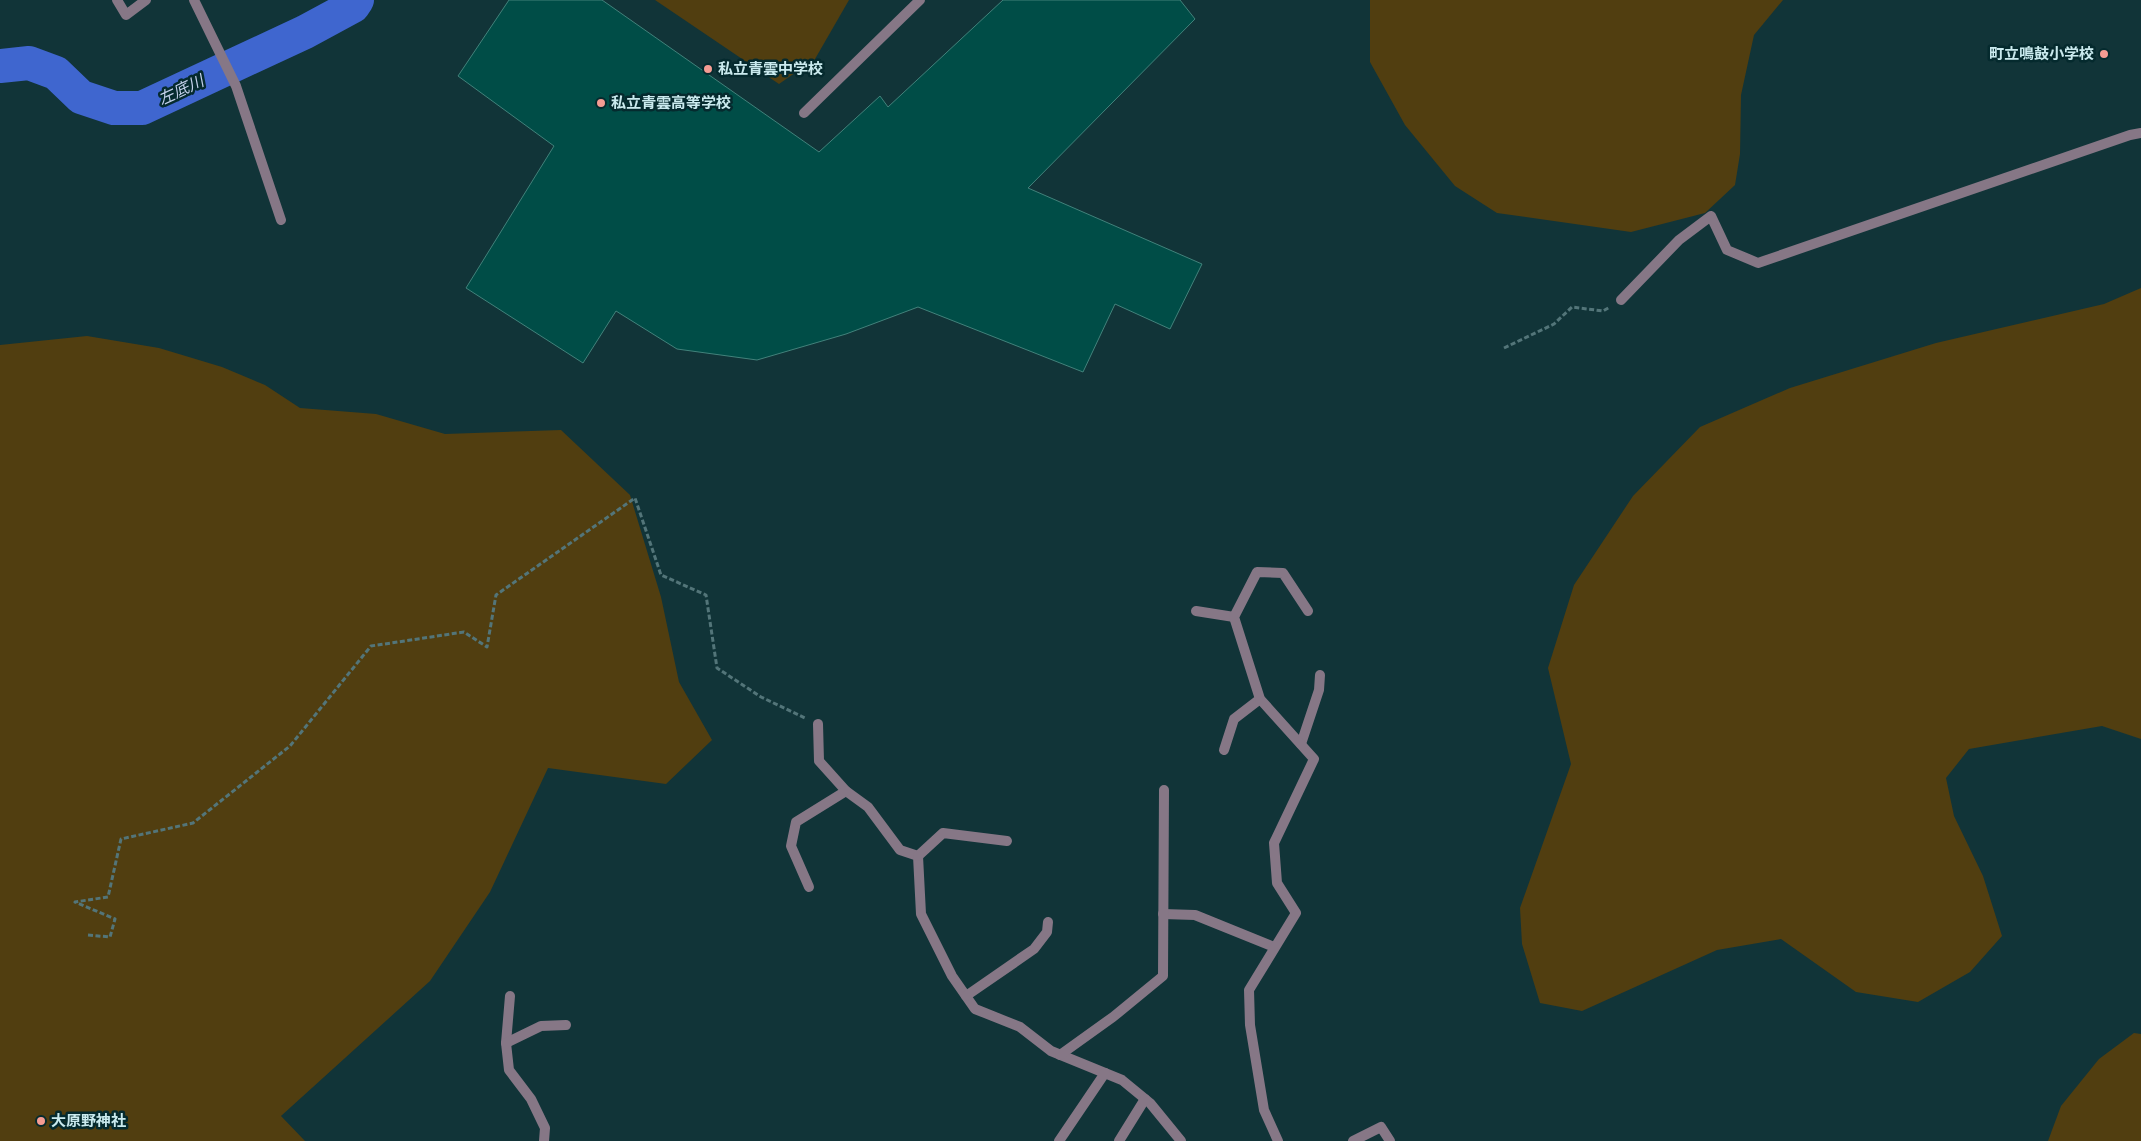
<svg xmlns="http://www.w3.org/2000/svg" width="2141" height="1141" font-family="Bitter,'Noto Sans JP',serif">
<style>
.green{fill:#513e10}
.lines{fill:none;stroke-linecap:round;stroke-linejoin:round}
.river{stroke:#3f66cf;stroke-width:34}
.building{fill:#004d47;stroke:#42827b}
.path{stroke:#537579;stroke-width:3;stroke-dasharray:5 2.5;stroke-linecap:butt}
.street{stroke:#867786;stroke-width:10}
.poi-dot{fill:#f59c93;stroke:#052a2e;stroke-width:2}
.labels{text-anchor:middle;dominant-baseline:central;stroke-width:5;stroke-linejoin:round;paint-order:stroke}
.poi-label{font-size:15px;font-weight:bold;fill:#caeaee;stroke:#052a2e;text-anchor:start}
.water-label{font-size:16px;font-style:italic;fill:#c3d0ea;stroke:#052a2e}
</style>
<rect width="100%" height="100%" fill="#113438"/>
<g class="green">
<path d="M655 0H849L815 59 779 84Z"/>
<path d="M1370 0H1783L1754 35 1741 95 1740 154 1735 185 1705 213 1631 232 1497 213 1455 186 1405 125 1370 62Z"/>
<path d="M2141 288V739L2102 726 1969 749 1946 778 1954 816 1983 876 2002 936 1970 972 1918 1002 1856 992 1781 939 1717 950 1582 1011 1540 1003 1522 944 1520 908 1571 764 1548 668 1574 585 1633 496 1700 427 1790 388 1936 343 2104 304Z"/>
<path d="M87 336 159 348 222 367 265 385 300 408 376 414 445 434 561 430 630 495 661 597 679 682 712 740 666 784 548 768 490 892 430 981 281 1116 305 1141H0V345Z"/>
<path d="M2134 1033 2141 1034V1141H2048L2061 1106 2099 1059Z"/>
</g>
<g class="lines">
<path class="river" d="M0 66 29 63 56 73 81 97 114 108H142L305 32 353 6 357 0"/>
</g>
<path class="building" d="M509 0H602L819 152 880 96 888 107 1003 0H1180L1195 19 1028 188 1202 264 1170 329 1115 304 1083 372 918 307 846 334 757 360 677 349 616 311 583 363 466 288 554 146 458 76Z"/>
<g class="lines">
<g class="path">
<path d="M1504 348 1554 324 1572 307 1603 311 1610 307"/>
<path d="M88 935 110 937 115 919 75 902 108 897 121 839 193 823 290 746 371 646 464 632 487 647 496 595 635 498 661 575 706 595 717 668 761 697 805 718"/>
</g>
<g class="street">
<path d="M117 0 126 15 146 0"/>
<path d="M194 0 236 86 281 220"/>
<path d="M804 113 920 0"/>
<path d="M1621 300 1679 240 1711 216 1727 250 1758 263 2130 135 2141 133"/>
<path d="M1196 611 1234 617"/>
<path d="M818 724 819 761 846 791 868 807 900 850 918 856 921 914 952 976 975 1009 1020 1027 1051 1051 1122 1080 1150 1103 1181 1141"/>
<path d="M1301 744 1319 690 1320 675"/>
<path d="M1224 750 1234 719 1260 699"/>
<path d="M918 856 943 833 1007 841"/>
<path d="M809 887 791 846 796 822 846 791"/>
<path d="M1163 914 1195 915 1274 947"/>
<path d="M510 996 506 1043 509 1070 531 1099 545 1128 544 1141"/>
<path d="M966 996 1034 949 1047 932 1048 922"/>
<path d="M506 1043 541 1026 566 1025"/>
<path d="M1060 1055 1113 1017 1163 976 1164 790"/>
<path d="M1059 1141 1105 1073"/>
<path d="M1119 1141 1145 1099"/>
<path d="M1278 1141 1264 1110 1250 1025 1249 990 1296 913 1277 883 1274 843 1314 759 1260 699 1234 617 1257 572 1283 573 1308 611"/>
<path d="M1353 1141 1381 1127 1390 1141"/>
</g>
</g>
<g class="poi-dot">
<circle cx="2104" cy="54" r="5"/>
<circle cx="708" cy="69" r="5"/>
<circle cx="601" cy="103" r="5"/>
<circle cx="41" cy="1121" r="5"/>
</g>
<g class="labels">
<g class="poi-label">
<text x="2094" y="54" text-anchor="end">町立鳴鼓小学校</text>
<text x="718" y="69">私立青雲中学校</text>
<text x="611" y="103">私立青雲高等学校</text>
<text x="51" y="1121">大原野神社</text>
</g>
<g class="water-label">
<text transform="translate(181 90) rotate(-25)">左底川</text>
</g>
</g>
</svg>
